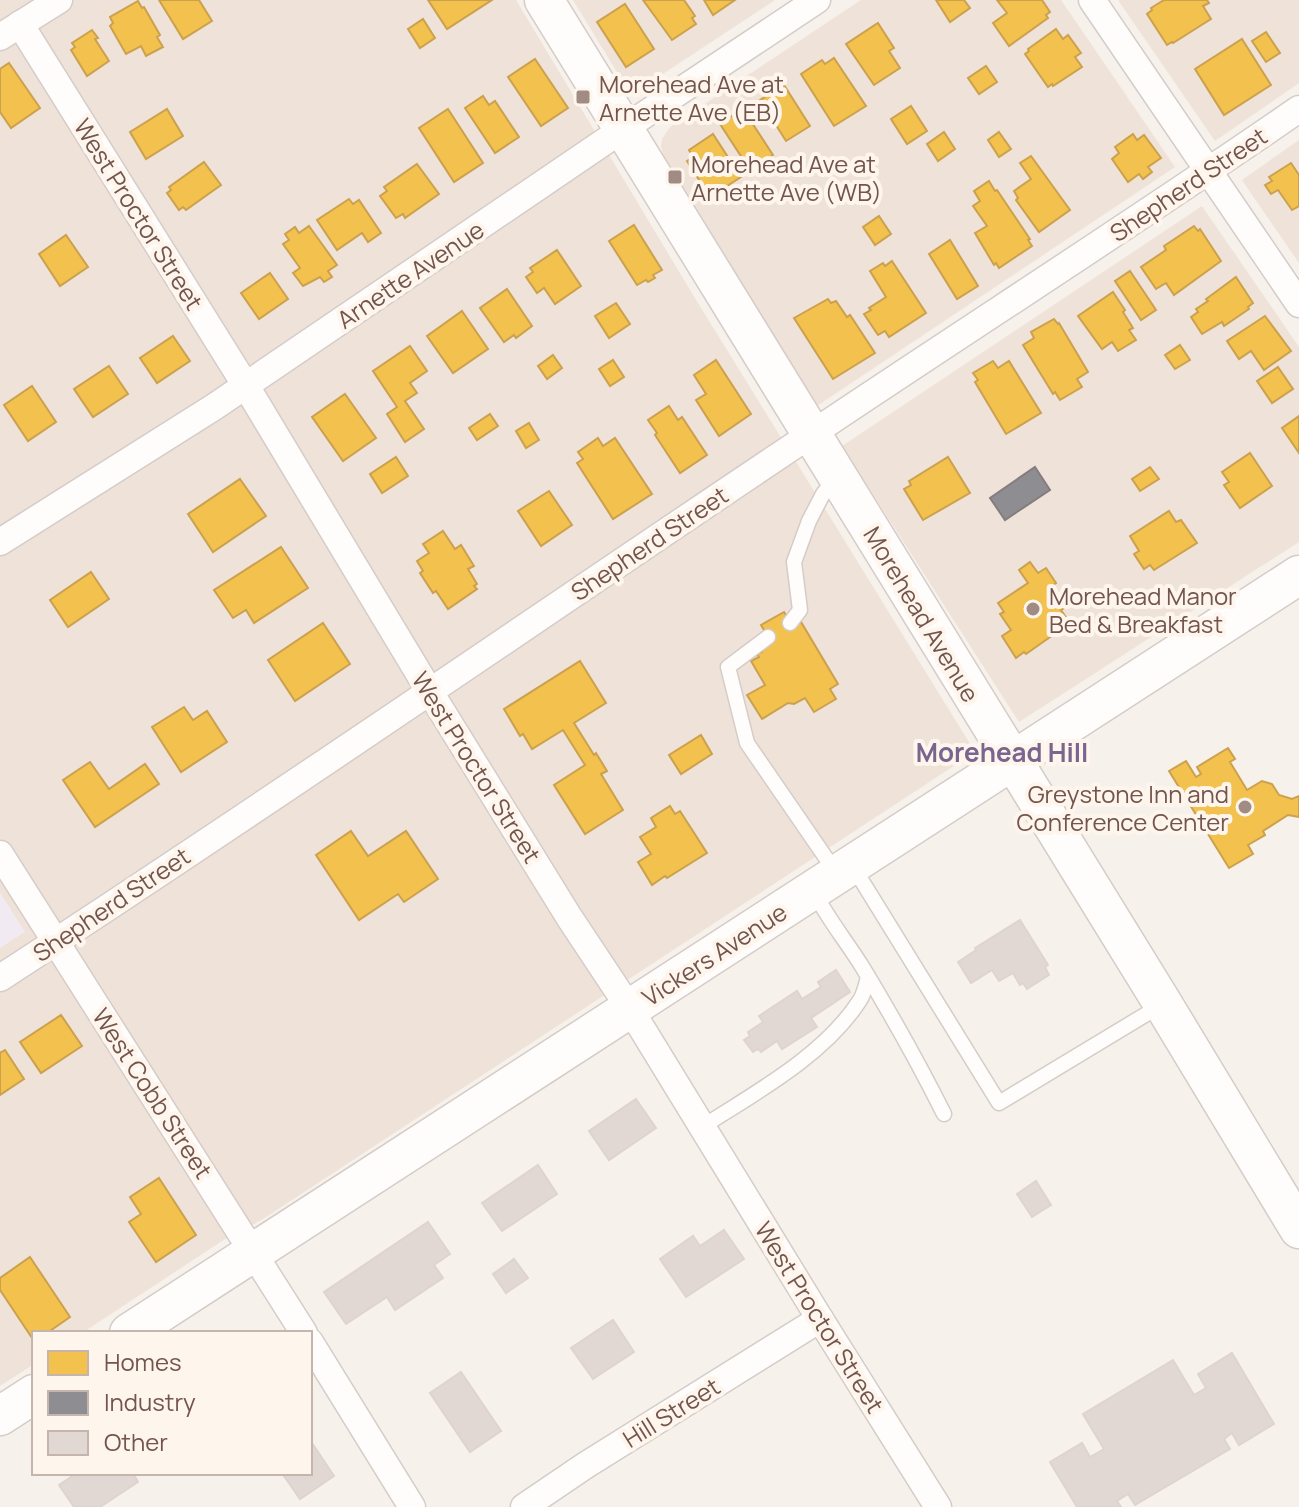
<svg xmlns="http://www.w3.org/2000/svg" width="1299" height="1507" font-family="Manrope,sans-serif">
<style>
.residential{fill:#efe2d9}
.education{fill:#f1eaf2}
.homes{fill:#f2c14e;stroke:#cca14e;stroke-width:2}
.industry{fill:#8d8d92;stroke:#857c7d;stroke-width:2}
.building{fill:#e2d8d3;stroke:#dfd3ce;stroke-width:2}
.lines{fill:none;stroke-linecap:round;stroke-linejoin:round}
.lane-casing{stroke:#d5ccc8;stroke-width:17}
.street-casing{stroke:#d5ccc8;stroke-width:29}
.secondary-casing{stroke:#d5ccc8;stroke-width:41}
.lane{stroke:#fefdfc;stroke-width:14}
.street{stroke:#fefdfc;stroke-width:26}
.secondary{stroke:#fefdfc;stroke-width:38}
.poi-dot{fill:#a18c84;stroke:#fef5ed;stroke-width:3}
.labels{text-anchor:middle;dominant-baseline:central;stroke-width:8;stroke-linejoin:round;paint-order:stroke}
.poi-label{font-size:24px;fill:#73554d;stroke:#fef5ed;text-anchor:start}
.street-label{font-size:24px;fill:#73554d;stroke:#fef5ed}
.neighbourhood-label{font-size:26px;font-weight:bold;fill:#7a658f;stroke:#fef5ed}
</style>
<rect width="100%" height="100%" fill="#f6f1eb"/>
<g class="residential">
<path d="M0 0H516L693 295 975 752 263 1219 222 1241 82 1333H34V1364L0 1386V948L24 931 0 893Z"/>
<path d="M573 0H775L631 95Z"/>
<path d="M861 0H1061L1175 167 817 406 663 154 661 147 662 139 670 127Z"/>
<path d="M1118 0H1299V83L1215 141Z"/>
<path d="M1299 140V263L1242 180Z"/>
<path d="M1202 206 1299 347V542L1019 722 842 446Z"/>
</g>
<path class="education" d="M0 893 25 932 0 948Z"/>
<g class="homes">
<path d="M159 0H199L212 21 183 39Z"/>
<path d="M428 0H492L447 29Z"/>
<path d="M643 0H684L695 16 692 18 696 24 672 40Z"/>
<path d="M704 0H735L713 15Z"/>
<path d="M936 0H964L970 8 950 22Z"/>
<path d="M997 0H1042L1050 12 1046 15 1048 18 1009 46 993 23 1007 13Z"/>
<path d="M1164 0H1207L1209 3 1203 6 1211 19 1173 43 1172 42 1167 45 1147 14 1152 10 1151 8Z"/>
<path d="M138 1 142 8 144 7 160 35 157 37 163 47 146 56 141 46 126 54 110 26 113 23 110 17Z"/>
<path d="M625 4 654 49 626 67 597 22Z"/>
<path d="M423 19 435 38 420 48 408 29Z"/>
<path d="M878 23 894 48 889 51 900 68 874 85 846 44Z"/>
<path d="M1056 29 1063 39 1068 35 1081 53 1075 57 1082 67 1053 86 1052 84 1048 87 1025 54 1029 51 1028 49Z"/>
<path d="M92 30 98 38 95 39 109 61 87 76 71 50 75 47 72 43Z"/>
<path d="M1266 32 1280 53 1266 62 1252 41Z"/>
<path d="M1242 39 1271 85 1224 115 1195 69Z"/>
<path d="M834 58 866 106 834 126 801 74 822 60 825 64Z"/>
<path d="M535 59 568 108 541 126 508 77Z"/>
<path d="M9 63 40 108 11 128 0 112V69Z"/>
<path d="M986 66 997 82 979 94 968 78Z"/>
<path d="M784 85 810 126 786 141 760 100Z"/>
<path d="M483 96 489 105 495 101 519 137 495 153 465 108Z"/>
<path d="M911 106 927 131 907 144 891 119Z"/>
<path d="M167 109 183 136 146 159 130 132Z"/>
<path d="M448 109 483 163 454 182 419 128Z"/>
<path d="M743 109 773 155 750 170 720 124Z"/>
<path d="M944 132 955 149 938 161 927 144Z"/>
<path d="M999 132 1011 149 999 157 988 140Z"/>
<path d="M713 134 741 177 710 197 687 161 693 157 689 150Z"/>
<path d="M1133 134 1137 140 1144 135 1161 158 1148 167 1152 172 1143 179 1139 174 1128 182 1112 159 1119 153 1115 147Z"/>
<path d="M1031 156 1070 210 1039 232 1016 200 1018 198 1014 191 1031 179 1020 163Z"/>
<path d="M204 162 221 185 186 210 183 207 179 210 167 193 171 190 169 187Z"/>
<path d="M1291 163 1299 175V206L1292 210 1278 190 1271 194 1265 185 1272 181 1269 177Z"/>
<path d="M417 164 439 194 405 218 403 214 396 218 380 196 387 191 384 187Z"/>
<path d="M989 181 995 191 997 190 1030 239 1028 240 1032 246 999 268 996 263 994 265 975 233 987 226 973 206 980 201 974 191Z"/>
<path d="M349 199 353 204 359 200 381 233 368 242 362 233 337 250 317 220Z"/>
<path d="M879 216 891 234 875 245 863 227Z"/>
<path d="M634 225 662 270 653 275 655 278 648 282 646 280 637 285 609 241Z"/>
<path d="M309 226 337 265 328 271 332 277 324 282 320 277 303 286 293 273 300 268 283 244 289 240 285 234 295 227 299 233Z"/>
<path d="M1194 226 1198 231 1200 229 1221 261 1174 295 1166 283 1156 289 1141 267 1166 250 1164 246Z"/>
<path d="M66 235 88 267 60 286 39 254Z"/>
<path d="M950 240 978 286 957 299 929 254Z"/>
<path d="M557 250 581 286 555 304 544 288 537 293 526 277 533 272 530 268Z"/>
<path d="M892 261 926 313 889 337 885 331 878 335 864 314 871 310 869 308 886 297 870 271 883 263 885 266Z"/>
<path d="M1130 271 1156 310 1141 320 1115 281Z"/>
<path d="M270 273 288 299 259 319 241 293Z"/>
<path d="M1236 277 1253 303 1248 307 1249 309 1224 326 1222 322 1202 334 1191 317 1198 312 1196 309 1208 301 1206 299Z"/>
<path d="M507 289 532 326 516 338 514 335 504 342 480 308Z"/>
<path d="M1113 292 1125 310 1123 312 1133 328 1129 330 1136 340 1118 351 1112 342 1102 349 1078 316Z"/>
<path d="M828 299 831 303 836 301 847 317 850 315 875 353 833 379 794 318Z"/>
<path d="M616 303 630 324 609 338 595 316Z"/>
<path d="M462 311 488 349 453 373 427 336Z"/>
<path d="M1265 316 1291 351 1264 370 1251 351 1239 359 1227 341Z"/>
<path d="M1054 319 1058 324 1059 323 1088 372 1077 379 1082 387 1060 400 1055 392 1053 394 1023 345 1034 338 1031 332Z"/>
<path d="M173 336 190 361 157 383 140 358Z"/>
<path d="M1180 345 1190 360 1175 369 1165 355Z"/>
<path d="M410 346 427 371 410 383 417 393 405 401 424 429 405 442 387 414 397 407 373 371Z"/>
<path d="M553 355 562 368 547 379 538 366Z"/>
<path d="M613 360 624 377 610 386 599 369Z"/>
<path d="M716 360 751 414 719 436 696 400 706 394 694 375Z"/>
<path d="M993 361 998 368 1009 361 1041 413 1006 434 975 382 978 380 973 373Z"/>
<path d="M109 366 128 394 93 417 74 389Z"/>
<path d="M1278 367 1293 389 1272 403 1257 381Z"/>
<path d="M32 386 56 422 28 441 4 405Z"/>
<path d="M345 394 376 438 343 461 312 417Z"/>
<path d="M669 406 678 420 682 417 707 455 680 473 655 435 657 433 648 420Z"/>
<path d="M490 414 498 426 477 440 469 428Z"/>
<path d="M1299 416V453L1282 428Z"/>
<path d="M529 423 539 440 526 448 516 431Z"/>
<path d="M598 438 603 446 615 438 652 494 613 519 577 463 583 459 578 452Z"/>
<path d="M1250 453 1272 486 1240 508 1224 485 1229 482 1222 472Z"/>
<path d="M396 457 408 476 382 493 370 474Z"/>
<path d="M948 457 970 493 923 520 904 489 911 485 909 481Z"/>
<path d="M1150 467 1159 479 1140 491 1132 479Z"/>
<path d="M240 479 266 516 213 552 188 514Z"/>
<path d="M549 491 572 525 541 546 518 511Z"/>
<path d="M1169 511 1176 522 1181 520 1197 543 1154 570 1150 565 1144 569 1134 554 1139 551 1130 536Z"/>
<path d="M443 531 455 549 461 545 474 566 468 569 477 584 474 586 477 589 448 609 436 591 433 593 420 573 423 571 417 561 429 553 423 544Z"/>
<path d="M281 547 308 588 254 623 246 610 233 618 214 590Z"/>
<path d="M1030 562 1038 573 1046 568 1056 583 1052 586 1066 607 1061 610 1070 623 1026 654 1024 652 1016 658 1002 636 1011 630 1000 614 1004 612 998 603 1028 583 1019 570Z"/>
<path d="M91 572 109 599 68 627 50 600Z"/>
<path d="M784 612 793 627 801 622 838 684 830 689 836 699 814 712 805 698 794 704 788 703 762 719 747 695 765 685 751 661 759 657 757 654 762 652 764 646 771 642 761 625Z"/>
<path d="M323 623 350 664 295 701 268 660Z"/>
<path d="M580 661 606 703 574 723 594 755 596 753 607 771 601 774 623 810 585 834 554 785 585 765 563 730 532 749 523 734 520 736 504 709Z"/>
<path d="M184 707 193 720 207 711 227 742 181 772 152 727Z"/>
<path d="M701 735 712 754 681 774 669 755Z"/>
<path d="M1228 748 1235 759 1230 762 1247 790 1262 781 1272 784 1279 795 1292 799 1299 796V817L1288 815 1263 831 1265 835 1248 845 1253 854 1229 868 1169 771 1186 761 1196 777 1201 774 1197 767Z"/>
<path d="M90 762 109 789 145 764 159 784 95 827 63 780Z"/>
<path d="M670 806 675 814 680 811 707 853 667 878 665 876 652 885 638 862 651 854 640 837 656 827 651 818Z"/>
<path d="M351 831 368 856 406 831 438 879 404 902 398 894 359 920 316 855Z"/>
<path d="M61 1015 82 1046 41 1073 20 1042Z"/>
<path d="M5 1050 24 1079 0 1095V1053Z"/>
<path d="M159 1178 196 1235 156 1262 129 1222 141 1214 130 1197Z"/>
<path d="M30 1257 70 1317 47 1333H34V1341L0 1290V1278Z"/>
</g>
<path class="industry" d="M1035 467 1050 490 1005 520 990 498Z"/>
<g class="building">
<path d="M1020 920 1048 965 1045 967 1049 975 1027 989 1023 983 1020 985 1013 973 999 981 992 970 971 983 958 962 976 950 975 948Z"/>
<path d="M836 970 850 992 811 1018 817 1027 782 1049 777 1041 761 1052 758 1049 753 1052 744 1040 750 1036 748 1032 763 1022 759 1016 797 991 802 999 821 987 818 982Z"/>
<path d="M636 1099 656 1128 609 1160 589 1131Z"/>
<path d="M538 1165 557 1194 502 1231 482 1203Z"/>
<path d="M1036 1181 1051 1205 1032 1217 1017 1194Z"/>
<path d="M428 1222 450 1254 434 1265 443 1278 395 1310 387 1297 346 1324 324 1292Z"/>
<path d="M724 1230 744 1259 686 1297 660 1259 693 1236 700 1246Z"/>
<path d="M514 1259 528 1278 506 1293 493 1274Z"/>
<path d="M613 1320 634 1352 593 1379 571 1348Z"/>
<path d="M1232 1353 1274 1424 1239 1445 1232 1433 1224 1439 1230 1449 1135 1505 1128 1494 1117 1501 1121 1507H1077L1050 1462 1082 1443 1090 1457 1104 1449 1083 1414 1173 1360 1194 1395 1206 1388 1198 1374Z"/>
<path d="M461 1372 501 1431 470 1452 430 1393Z"/>
<path d="M310 1440 334 1476 300 1499 282 1473H310Z"/>
<path d="M77 1473H133L138 1482 100 1507H74L59 1485Z"/>
</g>
<g class="lines">
<defs>
<g id="lane">
<path d="M790 623 800 610 794 562 809 521 823 494 836 477"/>
<path d="M768 637 728 667 747 743 837 874"/>
<path d="M852 865 999 1103 1163 1004"/>
<path d="M813 890C827 918 847 942 863 968 892 1016 919 1064 944 1114"/>
<path d="M702 1127C755 1093 825 1055 860 1000 864 994 866 985 868 977"/>
</g>
<g id="street">
<path d="M1092 0 1299 304"/>
<path d="M20 24 246 386 430 692 569 917 630 1009 820 1319 938 1507"/>
<path d="M0 37 59 0"/>
<path d="M0 542 214 407 623 129 817 0"/>
<path d="M0 854 304 1333"/>
<path d="M0 978C279 797 552 607 828 423 985 318 1144 216 1299 109"/>
<path d="M310 1342 412 1507"/>
<path d="M524 1507 586 1465 820 1319"/>
</g>
<g id="secondary">
<path d="M544 0 1163 1004 1299 1229"/>
<path d="M129 1333 1299 575"/>
<path d="M0 1416 34 1394"/>
</g>
</defs>
<use href="#lane" class="lane-casing"/>
<use href="#street" class="street-casing"/>
<use href="#secondary" class="secondary-casing"/>
<use href="#lane" class="lane"/>
<use href="#street" class="street"/>
<use href="#secondary" class="secondary"/>
</g>
<g class="poi-dot">
<rect x="575" y="89" width="16" height="16" rx="4"/>
<rect x="667" y="169" width="16" height="16" rx="4"/>
<circle cx="1033" cy="609" r="8"/>
<circle cx="1245" cy="807" r="8"/>
</g>
<g class="labels">
<g class="poi-label">
<text x="599" y="83">Morehead Ave at<tspan x="599" dy="28">Arnette Ave (EB)</tspan></text>
<text x="691" y="163">Morehead Ave at<tspan x="691" dy="28">Arnette Ave (WB)</tspan></text>
<text x="1049" y="595">Morehead Manor<tspan x="1049" dy="28">Bed &amp; Breakfast</tspan></text>
<text x="1229" y="793" text-anchor="end">Greystone Inn and<tspan x="1229" dy="28">Conference Center</tspan></text>
</g>
<g class="street-label">
<text transform="translate(1188 184) rotate(-34)">Shepherd Street</text>
<text transform="translate(139 214) rotate(58)">West Proctor Street</text>
<text transform="translate(410 274) rotate(-34)">Arnette Avenue</text>
<text transform="translate(649 543) rotate(-34)">Shepherd Street</text>
<text transform="translate(922 614) rotate(59)">Morehead Avenue</text>
<text transform="translate(477 767) rotate(58)">West Proctor Street</text>
<text transform="translate(111 904) rotate(-34)">Shepherd Street</text>
<text transform="translate(714 954) rotate(-33)">Vickers Avenue</text>
<text transform="translate(153 1093) rotate(57)">West Cobb Street</text>
<text transform="translate(820 1317) rotate(58)">West Proctor Street</text>
<text transform="translate(671 1412) rotate(-32)">Hill Street</text>
</g>
<g class="neighbourhood-label">
<text x="1002" y="752">Morehead Hill</text>
</g>
</g>
<rect x="32" y="1331" width="280" height="144" fill="#fef5ed" stroke="#c6b5ad" stroke-width="2"/>
<rect x="48" y="1351" width="40" height="24" fill="#f2c14e" stroke="#c6b5ad" stroke-width="2"/>
<text x="104" y="1371" font-size="24" fill="#73554d">Homes</text>
<rect x="48" y="1391" width="40" height="24" fill="#8d8d92" stroke="#c6b5ad" stroke-width="2"/>
<text x="104" y="1411" font-size="24" fill="#73554d">Industry</text>
<rect x="48" y="1431" width="40" height="24" fill="#e2d8d3" stroke="#c6b5ad" stroke-width="2"/>
<text x="104" y="1451" font-size="24" fill="#73554d">Other</text>
</svg>
